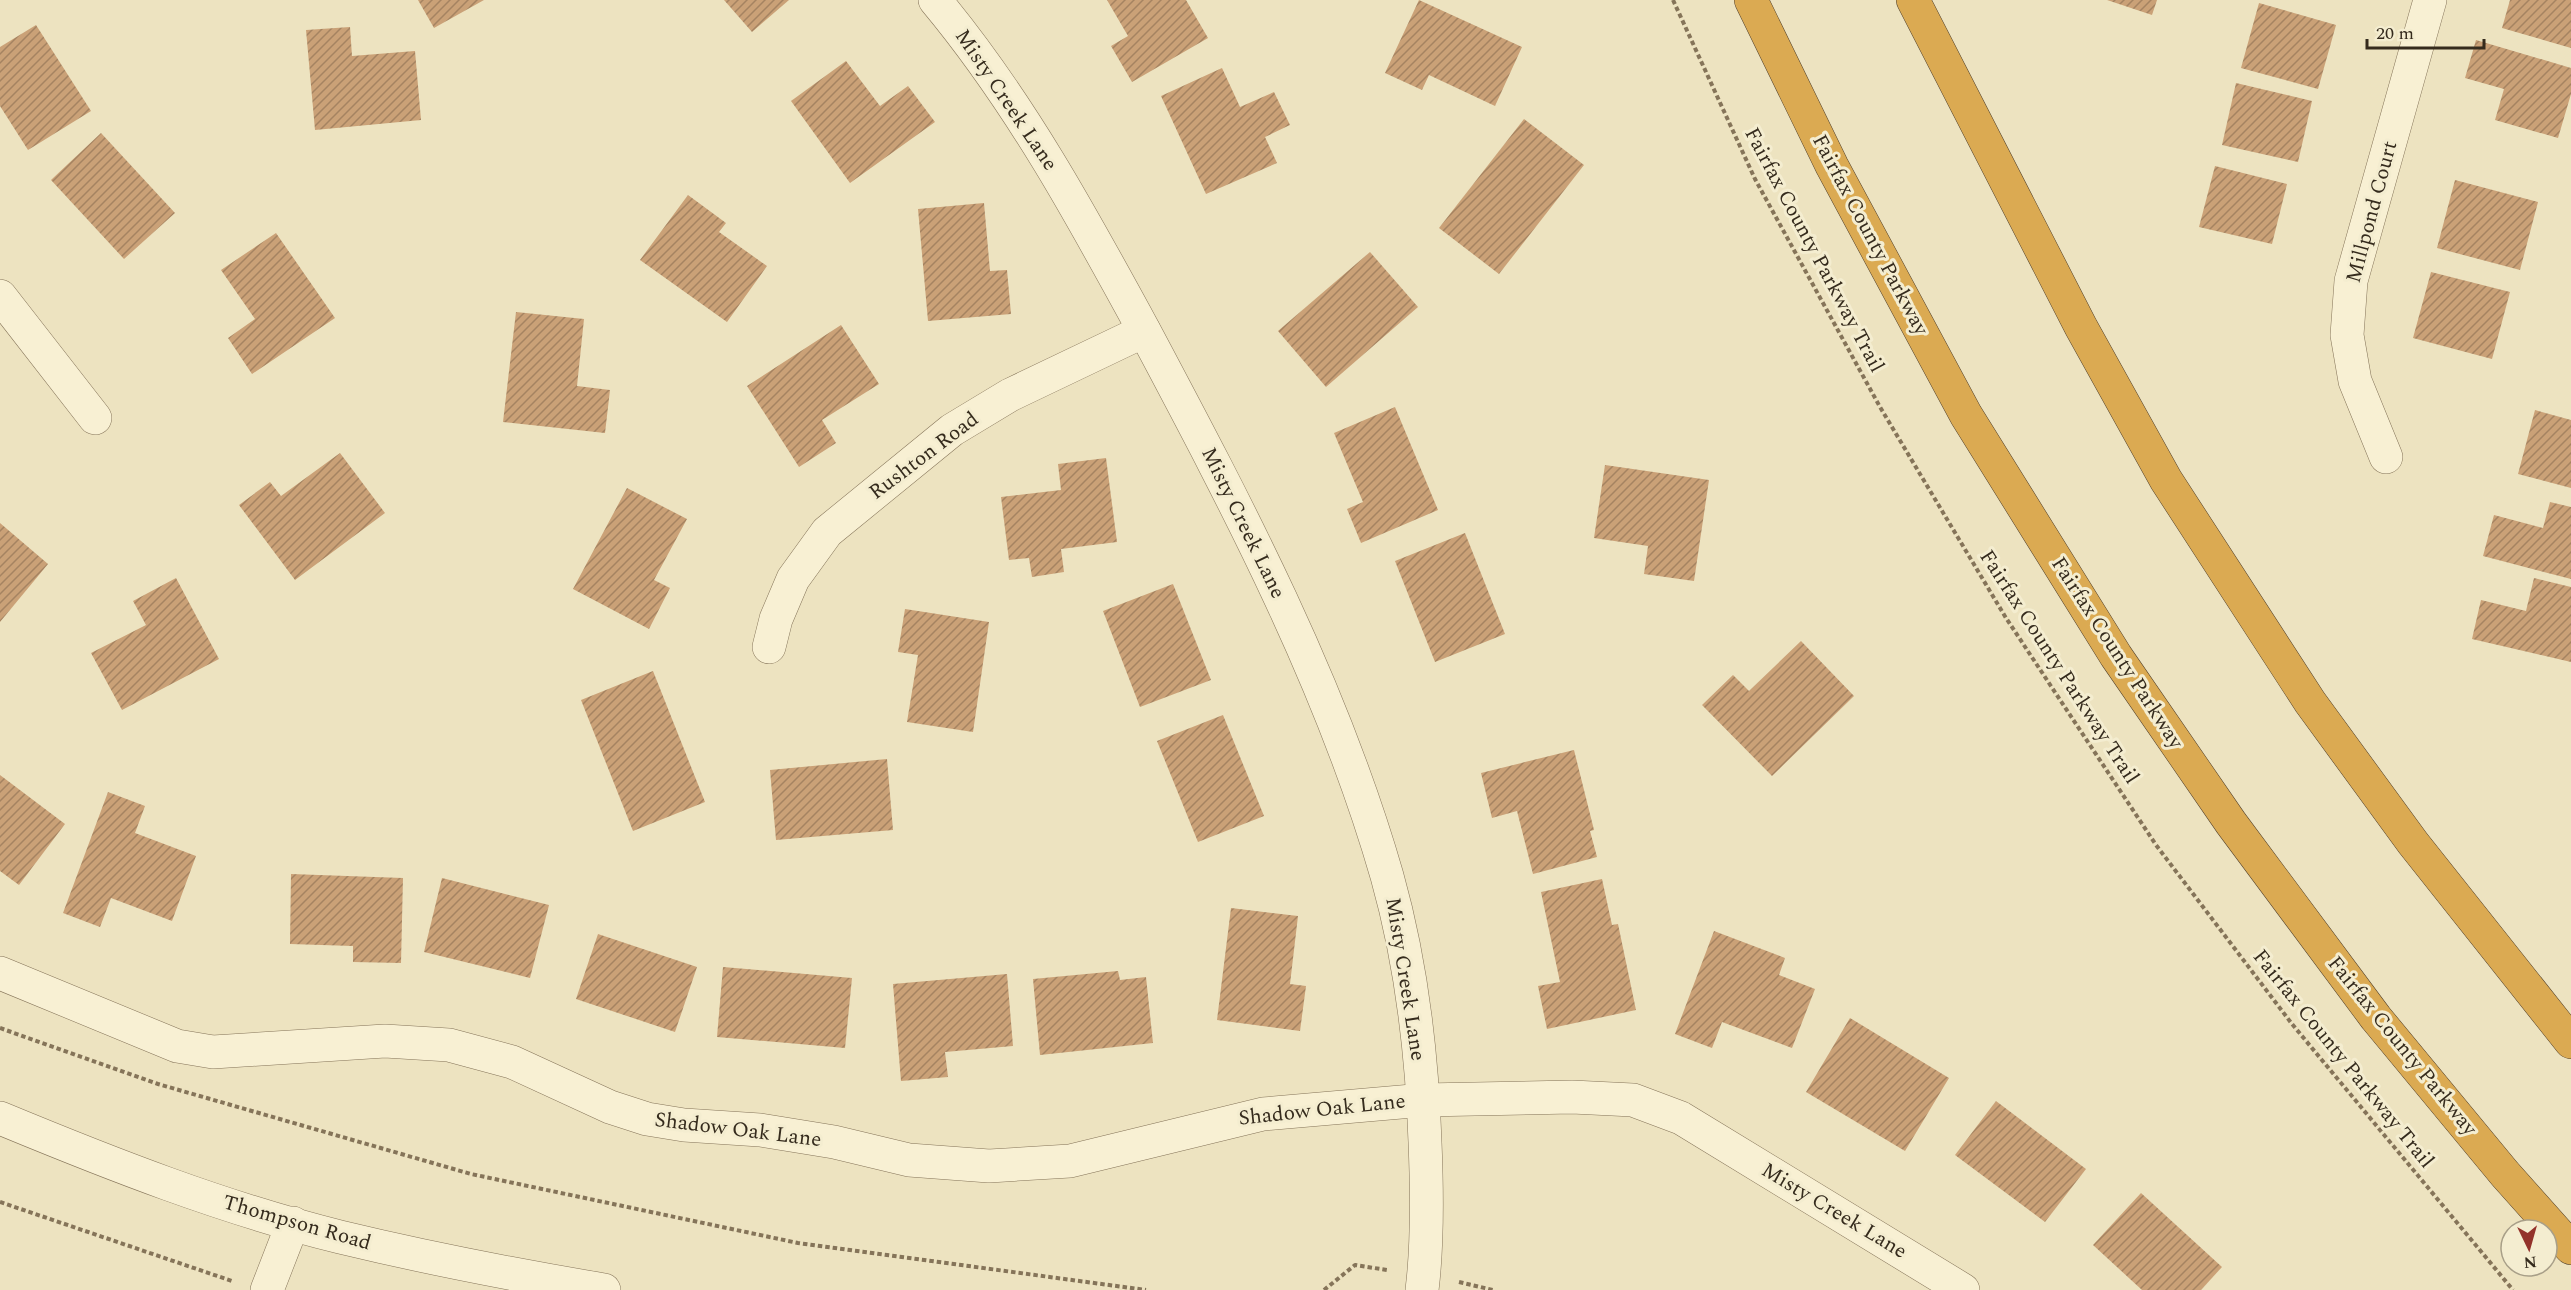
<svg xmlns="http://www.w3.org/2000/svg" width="2571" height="1290" font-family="Spectral,serif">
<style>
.building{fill:url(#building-hatch)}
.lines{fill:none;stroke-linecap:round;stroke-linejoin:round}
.minor-casing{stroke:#857459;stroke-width:34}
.highway-casing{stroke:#53422d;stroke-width:34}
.path{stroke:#857459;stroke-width:4;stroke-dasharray:4.5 3;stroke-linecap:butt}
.minor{stroke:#f8f0d3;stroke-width:33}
.highway{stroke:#dbaa52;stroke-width:33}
.labels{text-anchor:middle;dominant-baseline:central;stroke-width:6;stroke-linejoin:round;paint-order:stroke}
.street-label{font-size:21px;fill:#352b1d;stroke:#f4edd0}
</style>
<defs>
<pattern id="building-hatch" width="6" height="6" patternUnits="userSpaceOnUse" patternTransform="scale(1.5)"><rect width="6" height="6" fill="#caa177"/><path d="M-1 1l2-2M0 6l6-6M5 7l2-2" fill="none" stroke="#a58361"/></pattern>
</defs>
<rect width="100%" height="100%" fill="#ede3c0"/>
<g class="building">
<path d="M418 0H484L434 28Z"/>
<path d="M724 0H789L752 32Z"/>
<path d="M1107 0H1186L1208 38 1132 82 1111 46 1128 36Z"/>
<path d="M1419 0 1522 47 1495 106 1429 75 1422 90 1385 73Z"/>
<path d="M2107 0H2157L2152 15Z"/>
<path d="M2510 0H2571V48L2502 28Z"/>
<path d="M2259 3 2336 25 2318 89 2241 68Z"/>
<path d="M36 25 91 111 28 150 0 106V47Z"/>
<path d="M350 27 352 56 415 51 421 120 315 130 306 30Z"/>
<path d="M2476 40 2571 68V94L2558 138 2495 120 2504 89 2465 78Z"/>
<path d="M846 61 880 106 908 86 935 122 850 183 791 101Z"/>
<path d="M1222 68 1240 107 1274 92 1290 125 1265 137 1277 163 1206 194 1161 96Z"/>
<path d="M2236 83 2312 101 2298 162 2222 145Z"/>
<path d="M1524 119 1584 165 1499 274 1439 228Z"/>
<path d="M101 133 175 213 124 259 51 180Z"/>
<path d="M2215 166 2287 184 2272 244 2199 227Z"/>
<path d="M2455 180 2538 202 2520 270 2437 248Z"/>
<path d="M688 195 726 223 719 232 767 266 727 322 640 260Z"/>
<path d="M984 203 990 271 1007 270 1011 314 928 321 918 209Z"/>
<path d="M276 233 335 318 252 374 228 338 255 319 221 270Z"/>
<path d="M1370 252 1418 307 1326 387 1278 331Z"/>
<path d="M2431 272 2510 292 2492 359 2413 338Z"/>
<path d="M516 312 584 319 577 386 610 390 605 433 503 422Z"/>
<path d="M841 325 879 384 822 420 836 443 799 467 747 386Z"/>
<path d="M1395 407 1438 510 1361 543 1347 509 1363 502 1334 433Z"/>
<path d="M2535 410 2571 420V488L2518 474Z"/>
<path d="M340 453 385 513 295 580 239 505 270 482 281 496Z"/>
<path d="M1106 458 1117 542 1061 549 1064 572 1032 577 1029 558 1009 560 1001 497 1061 490 1058 464Z"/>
<path d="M1605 465 1709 480 1694 581 1644 574 1648 546 1594 538Z"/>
<path d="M627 488 687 519 654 580 670 588 649 629 573 589Z"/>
<path d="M2550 502 2571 507V579L2483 556 2494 515 2543 528Z"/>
<path d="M0 523 48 564 0 622Z"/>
<path d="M1465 533 1505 634 1435 662 1395 561Z"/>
<path d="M176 578 219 659 122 710 91 653 146 625 133 601Z"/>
<path d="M2534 578 2571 587V662L2472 639 2481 600 2526 611Z"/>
<path d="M1173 584 1211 680 1140 707 1103 611Z"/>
<path d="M905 609 989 622 973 732 907 722 918 655 898 652Z"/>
<path d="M1801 641 1854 696 1772 776 1702 705 1733 675 1749 691Z"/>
<path d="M653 671 705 802 633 831 581 700Z"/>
<path d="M1223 715 1264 816 1198 842 1157 741Z"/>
<path d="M1574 750 1594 830 1590 831 1597 857 1533 874 1517 811 1492 818 1481 773Z"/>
<path d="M887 759 893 830 776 840 770 770Z"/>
<path d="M0 775 65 824 19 885 0 871Z"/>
<path d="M108 792 145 806 135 833 196 856 172 921 111 898 100 927 63 913Z"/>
<path d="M291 874 403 878 401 963 353 962V946L290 944Z"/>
<path d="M442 878 549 905 530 978 424 952Z"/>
<path d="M1602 879 1612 925 1618 924 1636 1010 1547 1029 1538 986 1560 982 1541 892Z"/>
<path d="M1231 908 1298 916 1290 984 1306 986 1300 1031 1217 1020Z"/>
<path d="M1714 931 1785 958 1779 975 1815 989 1792 1048 1722 1022 1712 1048 1675 1034Z"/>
<path d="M598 934 697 967 675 1032 576 999Z"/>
<path d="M723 967 852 978 845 1048 717 1037Z"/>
<path d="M1118 971 1120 980 1146 977 1153 1043 1040 1055 1033 979Z"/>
<path d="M1007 974 1013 1046 945 1052 948 1077 901 1081 893 984Z"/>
<path d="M1850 1018 1949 1078 1905 1151 1806 1092Z"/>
<path d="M1996 1101 2086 1169 2045 1222 1955 1155Z"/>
<path d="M2141 1193 2222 1267 2201 1290H2142L2093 1245Z"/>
</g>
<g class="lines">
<defs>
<g id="minor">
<path d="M935 0C1020 102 1083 218 1146 334 1239 509 1332 685 1387 876 1411 961 1422 1053 1425 1142 1427 1190 1428 1242 1422 1290"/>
<path d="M0 296 95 418"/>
<path d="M2386 457 2355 381 2347 335 2351 281 2430 0"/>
<path d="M769 647 776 619 793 579 827 532 952 430 1010 395 1144 331"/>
<path d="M0 973 177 1046 213 1052 385 1041 449 1045 512 1062 610 1107 647 1119 684 1125 760 1130 834 1142 909 1160 989 1166 1070 1161 1263 1114 1424 1100 1572 1097 1633 1100 1681 1118 1963 1290"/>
<path d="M0 1118C111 1164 223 1208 340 1237 427 1258 515 1275 604 1290"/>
<path d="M267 1290 293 1223"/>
</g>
<g id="highway">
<path d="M1751 0 1832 166 1966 415 2116 656 2231 823 2376 1018 2505 1174 2571 1248"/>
<path d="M1913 0 2081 327 2166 480 2310 702 2413 843 2571 1042"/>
</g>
</defs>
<use href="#minor" class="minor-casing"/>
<use href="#highway" class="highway-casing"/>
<g class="path">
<path d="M1673 0 1755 179 1880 407 2006 618 2156 845 2292 1024 2513 1290"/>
<path d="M0 1028 158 1084 471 1174 798 1243 1146 1290"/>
<path d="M0 1202 232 1281"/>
<path d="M1459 1282 1493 1290"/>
<path d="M1324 1290 1355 1265 1387 1270"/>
</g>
<use href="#minor" class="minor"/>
<use href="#highway" class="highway"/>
</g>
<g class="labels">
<g class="street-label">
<text transform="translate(1006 100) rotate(56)">Misty Creek Lane</text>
<text transform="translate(2372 212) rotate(-75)">Millpond Court</text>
<text transform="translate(1870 235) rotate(62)">Fairfax County Parkway</text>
<text transform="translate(1814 250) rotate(62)">Fairfax County Parkway Trail</text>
<text transform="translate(924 456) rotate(-37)">Rushton Road</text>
<text transform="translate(1243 523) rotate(64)">Misty Creek Lane</text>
<text transform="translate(2117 653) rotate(57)">Fairfax County Parkway</text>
<text transform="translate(2059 667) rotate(57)">Fairfax County Parkway Trail</text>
<text transform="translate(1405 979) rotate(81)">Misty Creek Lane</text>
<text transform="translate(2402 1046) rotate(51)">Fairfax County Parkway</text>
<text transform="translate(2343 1059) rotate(51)">Fairfax County Parkway Trail</text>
<text transform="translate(1322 1110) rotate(-6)">Shadow Oak Lane</text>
<text transform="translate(738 1130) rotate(7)">Shadow Oak Lane</text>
<text transform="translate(1834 1211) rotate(31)">Misty Creek Lane</text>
<text transform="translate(297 1223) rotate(16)">Thompson Road</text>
</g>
</g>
<g transform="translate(2529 1248) rotate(175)"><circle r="28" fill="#f4edd0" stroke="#a89f88" stroke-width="1.5"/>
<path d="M0-4.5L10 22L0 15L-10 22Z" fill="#93322a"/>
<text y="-9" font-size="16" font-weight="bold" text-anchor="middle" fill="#352b1d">N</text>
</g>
<path d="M2367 39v9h117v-9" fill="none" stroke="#352b1d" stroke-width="3"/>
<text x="2376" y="39" font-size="18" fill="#352b1d" stroke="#f4edd0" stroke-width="4.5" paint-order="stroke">20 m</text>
</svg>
